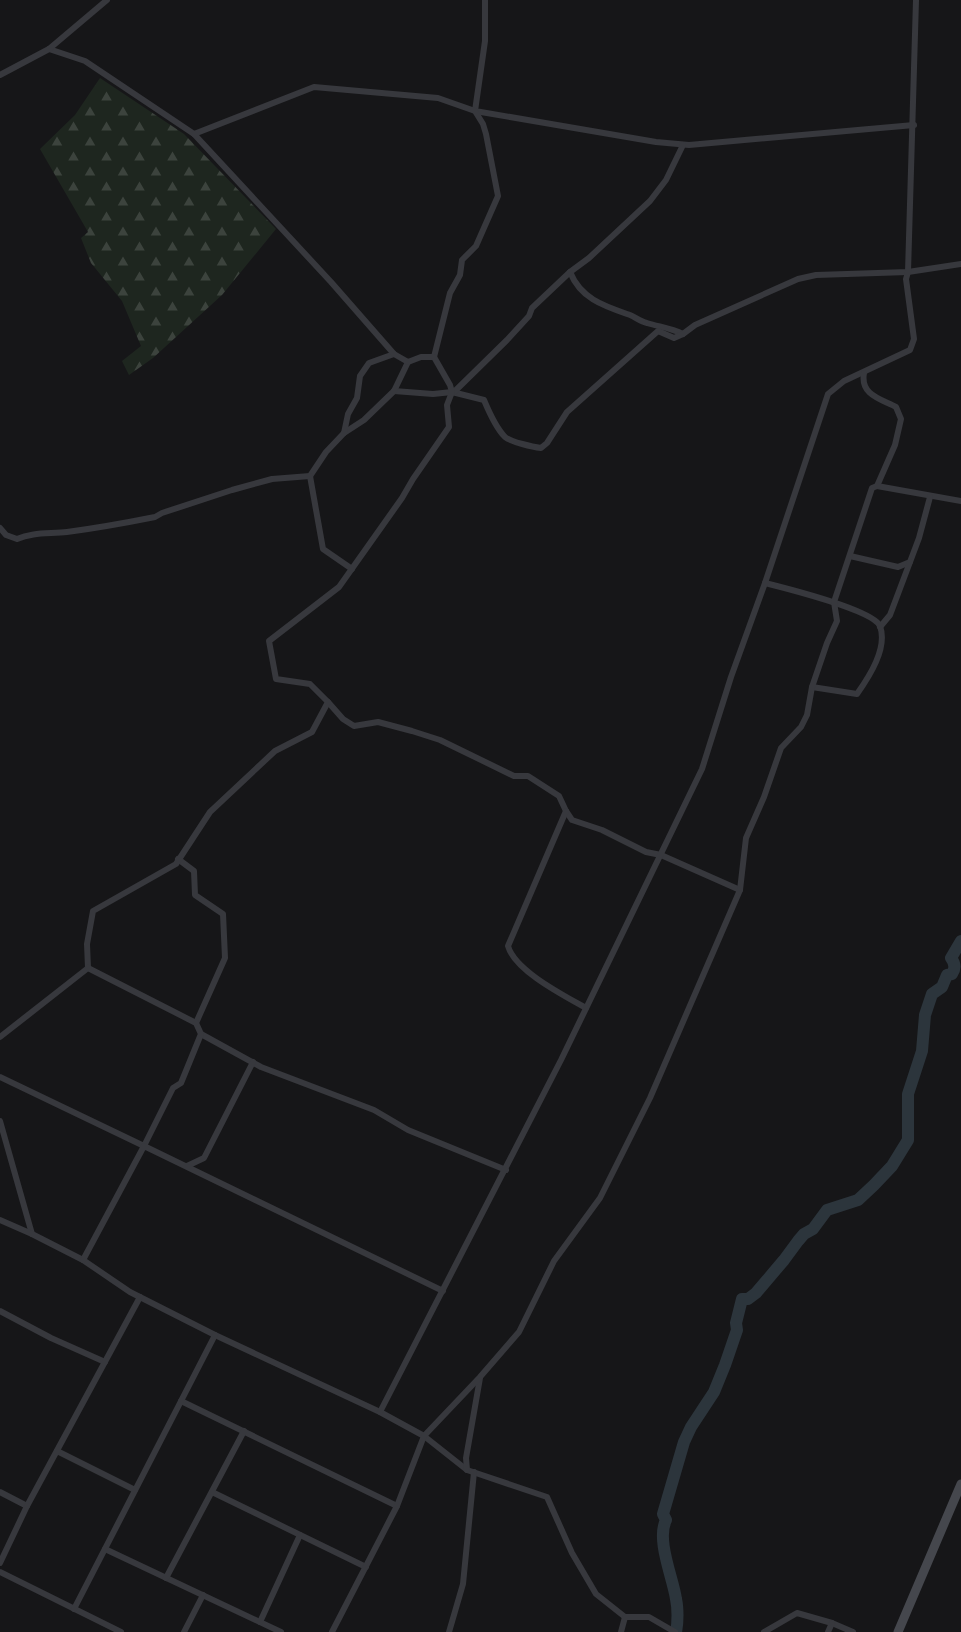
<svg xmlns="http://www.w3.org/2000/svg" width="961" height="1632" font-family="'Varela Round',sans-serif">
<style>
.forest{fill:url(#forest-firs)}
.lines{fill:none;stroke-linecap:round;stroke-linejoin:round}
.river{stroke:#2c353c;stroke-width:12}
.street{stroke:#37383d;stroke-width:6}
.secondary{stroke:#45474d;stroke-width:9}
</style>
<defs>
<pattern id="forest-firs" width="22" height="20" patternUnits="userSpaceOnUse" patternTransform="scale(1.5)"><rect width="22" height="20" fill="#1e261f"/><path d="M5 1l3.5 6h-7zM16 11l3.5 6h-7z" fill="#3c433d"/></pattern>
</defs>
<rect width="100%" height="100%" fill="#161618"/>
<path class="forest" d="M100 78 184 134 276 229 222 295 153 358 129 375 122 361 141 346 122 301 91 263 81 238 88 232 40 149 75 115Z"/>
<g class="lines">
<path class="river" d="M676 1632C678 1623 678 1608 676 1599 673 1578 656 1540 666 1520L663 1514 684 1442 691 1427 714 1392 725 1365 737 1330 736 1323 742 1299H748L756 1293 784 1260 798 1241 804 1234 813 1229 827 1210 858 1200 874 1185 892 1166 908 1140V1094L922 1051 925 1015 932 994 942 987 947 975 952 974C956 968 955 963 951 958L961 941"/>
<g class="street">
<path d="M485 0V41L475 111 656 142 689 145 914 125"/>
<path d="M49 49 85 61 194 134 314 87 438 98 475 111 483 124 486 134 498 196 476 246 462 260 460 275 450 293 434 357"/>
<path d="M0 75 49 49 107 0"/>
<path d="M570 272C581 299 604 306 630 315 635 317 641 322 647 323 660 327 671 328 683 334"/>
<path d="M394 391 433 394 452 392 484 400C489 412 496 428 505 437 511 442 533 447 541 448L547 443 567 412 658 331 674 338 683 334 695 325 798 279 816 275 908 272 961 264"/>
<path d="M454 392 507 340 529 316 532 308 570 272 589 258 650 201 666 180 683 145"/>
<path d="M344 433 364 420 394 391 408 362"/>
<path d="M310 476 326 452 344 433 348 414 357 398 360 376 369 363 394 354"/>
<path d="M877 486 961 501"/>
<path d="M0 528 6 535 17 539C32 532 50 534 67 532 97 528 125 523 155 517L162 513 232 490 272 479 310 476 323 549 352 569"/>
<path d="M850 556 898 567 910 562 919 538 930 497"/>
<path d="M765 583C785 588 873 610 880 626 888 648 869 677 857 694L812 687"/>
<path d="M880 627 890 615 910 562"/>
<path d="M328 702 343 719 354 726 378 722 412 731 440 740 514 776H528L559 796 566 811 572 820 602 830 646 852 661 855 740 890"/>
<path d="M566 811 508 946C515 971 565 996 586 1008"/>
<path d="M178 859 194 871 195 895 223 914 225 958 196 1023"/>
<path d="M201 1034 261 1067 374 1110 408 1130 506 1170"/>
<path d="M0 1037 88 968 87 944 93 911 176 864 210 812 275 751 312 732 328 702 310 684 276 679 269 641 339 587 402 498 413 479 449 427 447 405 452 392 450 385 434 357H421L408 362 394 354 331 282 194 134"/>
<path d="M0 1077 144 1146 173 1088 181 1083 201 1034 196 1023 88 968"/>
<path d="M0 1121 32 1234"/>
<path d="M187 1166 204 1158 253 1062"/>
<path d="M0 1220 32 1234 83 1260 130 1292 215 1335 380 1412 424 1436 467 1470 547 1497 572 1553 596 1594 625 1617"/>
<path d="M83 1260 144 1146 443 1291"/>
<path d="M0 1311 51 1338 105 1362"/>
<path d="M181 1401 397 1506"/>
<path d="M380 1412 561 1060 702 769 731 677 765 583 828 394 844 381 910 350 914 339 906 279 908 272 916 0"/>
<path d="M57 1451 135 1490"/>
<path d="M467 1470 466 1458 480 1378"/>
<path d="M0 1492 27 1506"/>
<path d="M212 1492 366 1567"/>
<path d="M105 1549 281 1632"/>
<path d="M0 1563 27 1506 140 1297"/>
<path d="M0 1572 121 1632"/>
<path d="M166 1578 244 1431"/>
<path d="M74 1609 215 1335"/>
<path d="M260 1622 300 1535"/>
<path d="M184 1632 203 1595"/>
<path d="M332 1632 397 1506 424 1436 480 1377 519 1332 554 1261 600 1198 650 1098 740 890 746 838 764 797 781 748 801 727 807 715 812 687 827 643 837 621 834 602 872 488 877 486 895 445 901 419 896 407C881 399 860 395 864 373"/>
<path d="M449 1632 463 1584 474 1472"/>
<path d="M621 1632 625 1617H649L675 1632"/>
<path d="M764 1632 797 1613 832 1623 853 1632"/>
<path d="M828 1632 832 1623"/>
</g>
<path class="secondary" d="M898 1632 961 1484"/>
</g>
</svg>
